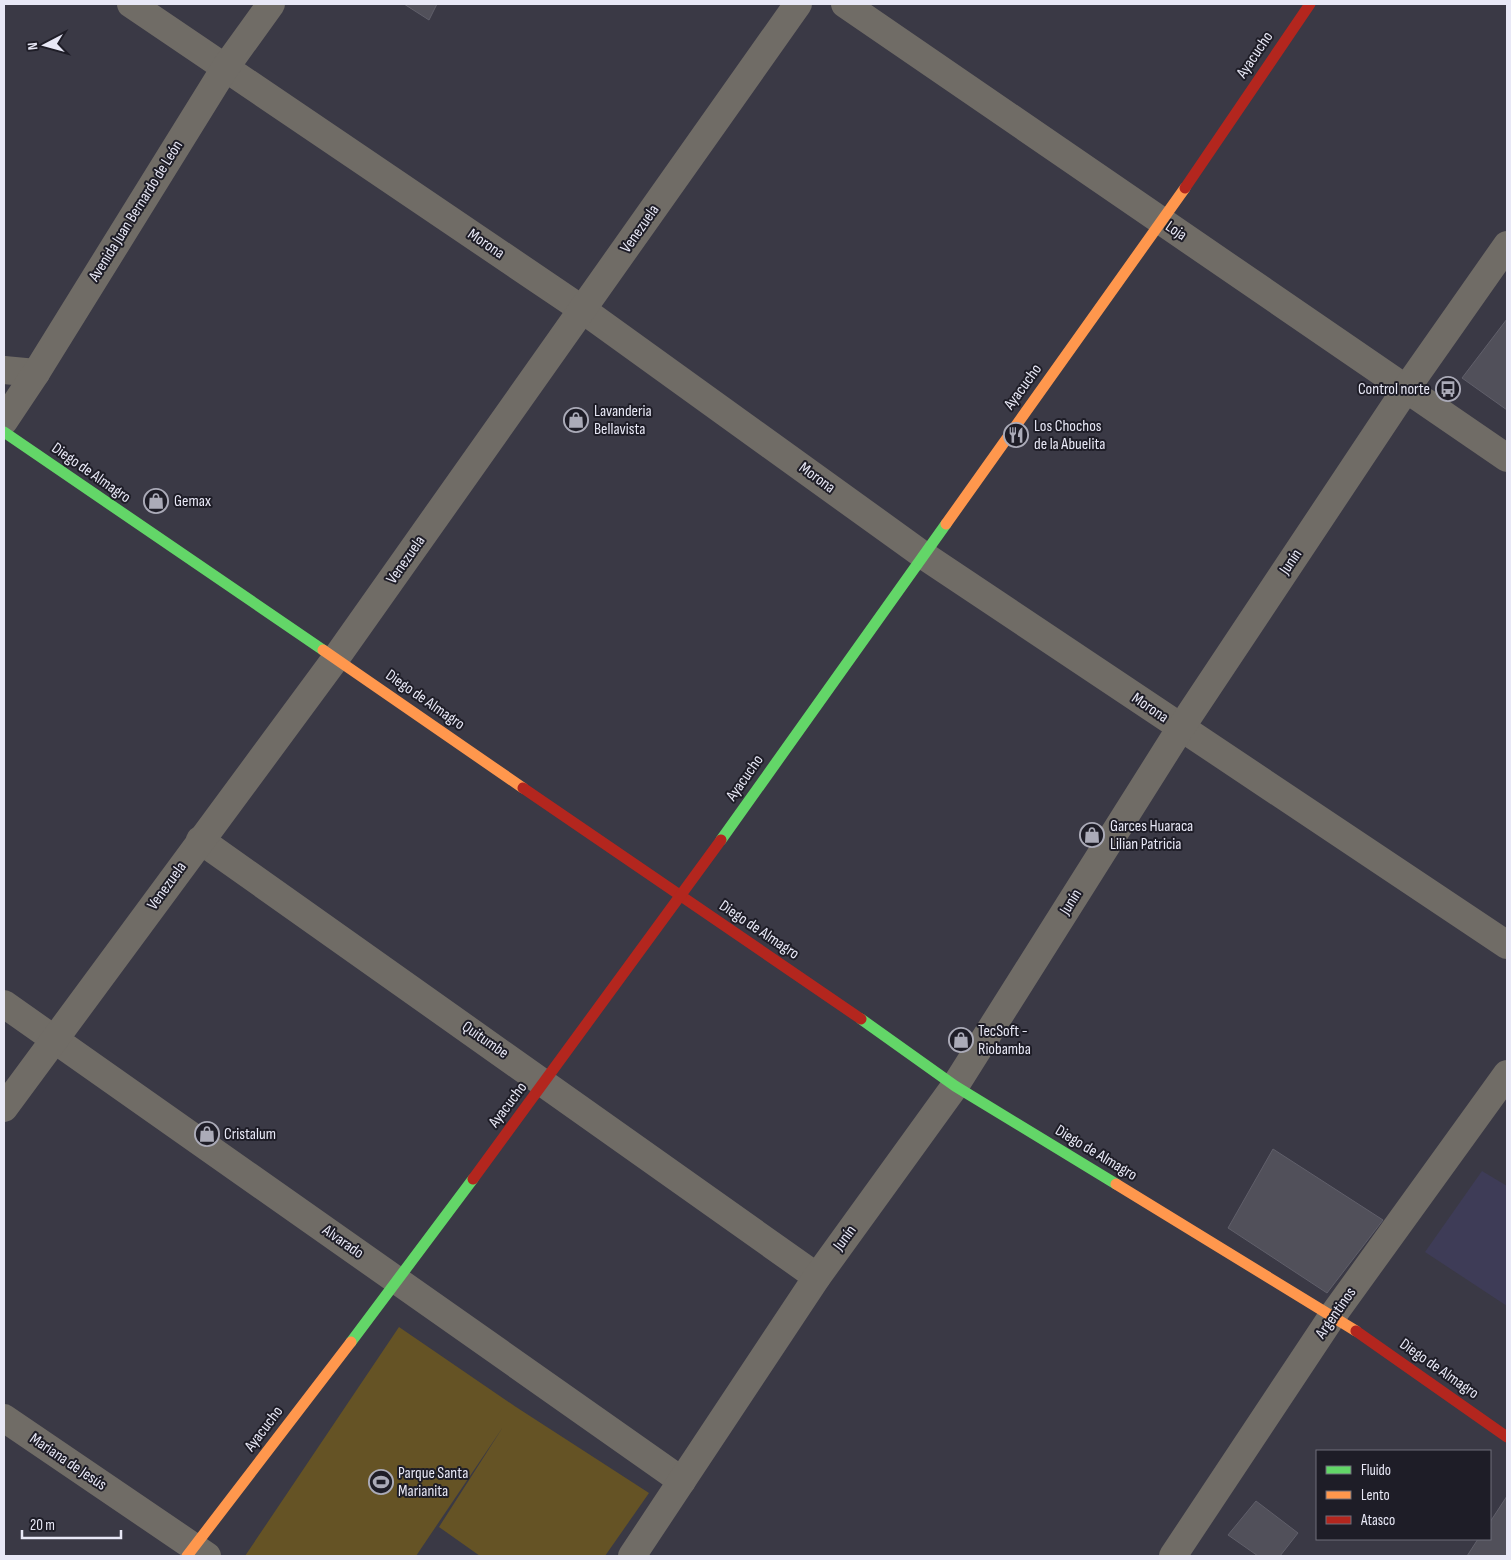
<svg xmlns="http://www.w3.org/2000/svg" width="1511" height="1560" font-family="'Sofia Sans Condensed',sans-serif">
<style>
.built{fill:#3e3c57}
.green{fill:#655325}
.building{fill:#51505a;stroke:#605f6a}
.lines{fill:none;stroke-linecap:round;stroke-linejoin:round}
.street{stroke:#706c66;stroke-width:28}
.fast{stroke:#63d668;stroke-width:11}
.slow{stroke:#ff974d;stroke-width:11}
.jam{stroke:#b3261e;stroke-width:11}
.labels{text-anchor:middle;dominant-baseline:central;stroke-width:4;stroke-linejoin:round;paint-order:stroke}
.street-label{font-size:16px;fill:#e8e8f6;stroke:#1e1d27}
.poi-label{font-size:16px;fill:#e8e8f6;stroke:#1e1d27;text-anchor:start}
</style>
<rect width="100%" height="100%" fill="#3a3945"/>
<path class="built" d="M1482 1171 1507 1186V1306L1425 1252Z"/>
<path class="green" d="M399 1327 516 1407 649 1493 605 1556H480L439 1527 503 1427 416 1556H245Z"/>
<g class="building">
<path d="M404 4H437L429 20Z"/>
<path d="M1507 319V410L1462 378Z"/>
<path d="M1273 1149 1383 1220 1327 1293 1228 1228Z"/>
<path d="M1507 1496V1556H1467L1478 1539H1490V1522Z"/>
<path d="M1256 1501 1298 1533 1280 1556H1258L1228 1535Z"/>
</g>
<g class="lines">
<g class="street">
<path d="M131 4 583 310 923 555 1507 945"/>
<path d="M845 4 1507 458"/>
<path d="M4 370 36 373"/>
<path d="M4 421 36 373 225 68 271 4"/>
<path d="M200 840 817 1277"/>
<path d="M4 1004 682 1481"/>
<path d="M4 1108 336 658 798 4"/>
<path d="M4 1418 207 1556"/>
<path d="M632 1556 817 1277 955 1086 1180 729 1406 389 1507 245"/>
<path d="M1173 1556 1333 1315 1507 1074"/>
</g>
<g class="fast">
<path d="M4 432 323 650"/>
<path d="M721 840 946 524"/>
<path d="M861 1019 955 1086 1116 1184"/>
<path d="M351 1342 473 1179"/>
</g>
<g class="slow">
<path d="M946 524 1185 188"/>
<path d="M323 650 523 788"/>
<path d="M1116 1184 1356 1331"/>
<path d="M187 1556 351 1342"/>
</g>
<g class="jam">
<path d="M1185 188 1310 4"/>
<path d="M523 788 861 1019"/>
<path d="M473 1179 721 840"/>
<path d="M1356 1331 1507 1437"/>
</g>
</g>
<defs>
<symbol id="bus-ring" viewBox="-11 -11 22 22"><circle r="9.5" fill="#1e1d27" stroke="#ababb8" stroke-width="1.5"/><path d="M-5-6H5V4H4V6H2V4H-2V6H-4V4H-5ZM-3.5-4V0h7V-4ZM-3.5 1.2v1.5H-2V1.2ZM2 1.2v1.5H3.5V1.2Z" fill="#ababb8"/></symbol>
<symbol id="shop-ring" viewBox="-11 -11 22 22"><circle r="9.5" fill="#1e1d27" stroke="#ababb8" stroke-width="1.5"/><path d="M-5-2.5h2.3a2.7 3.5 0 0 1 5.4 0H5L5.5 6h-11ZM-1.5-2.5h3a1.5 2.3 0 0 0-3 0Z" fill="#ababb8"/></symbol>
<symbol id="restaurant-ring" viewBox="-11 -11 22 22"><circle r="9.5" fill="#1e1d27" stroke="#ababb8" stroke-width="1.5"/><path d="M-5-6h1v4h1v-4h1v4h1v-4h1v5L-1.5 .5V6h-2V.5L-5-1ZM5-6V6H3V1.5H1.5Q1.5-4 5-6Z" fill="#ababb8"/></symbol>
<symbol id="stadium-ring" viewBox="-11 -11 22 22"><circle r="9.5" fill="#1e1d27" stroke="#ababb8" stroke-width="1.5"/><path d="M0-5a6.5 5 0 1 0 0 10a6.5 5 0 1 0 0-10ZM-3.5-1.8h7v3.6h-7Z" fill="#ababb8"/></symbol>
</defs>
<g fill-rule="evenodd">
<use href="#bus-ring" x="1434" y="375" width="28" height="28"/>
<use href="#shop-ring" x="562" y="406" width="28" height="28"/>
<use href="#restaurant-ring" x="1002" y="421" width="28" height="28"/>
<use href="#shop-ring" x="142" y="487" width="28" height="28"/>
<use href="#shop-ring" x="1078" y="821" width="28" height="28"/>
<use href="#shop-ring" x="947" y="1026" width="28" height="28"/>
<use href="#shop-ring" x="193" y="1120" width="28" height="28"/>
<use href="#stadium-ring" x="367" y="1468" width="28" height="28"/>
</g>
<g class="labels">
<g class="street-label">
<text transform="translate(1255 55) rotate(-56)">Ayacucho</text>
<text transform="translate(136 211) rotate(-58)">Avenida Juan Bernardo de León</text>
<text transform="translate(640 229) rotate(-55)">Venezuela</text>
<text transform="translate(1176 231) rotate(34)">Loja</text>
<text transform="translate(486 244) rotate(34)">Morona</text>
<text transform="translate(1023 387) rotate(-54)">Ayacucho</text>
<text transform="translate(91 473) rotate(35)">Diego de Almagro</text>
<text transform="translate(817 478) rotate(36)">Morona</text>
<text transform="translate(406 560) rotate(-55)">Venezuela</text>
<text transform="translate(1291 562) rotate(-56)">Junín</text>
<text transform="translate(425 700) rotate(35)">Diego de Almagro</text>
<text transform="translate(1150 708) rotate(34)">Morona</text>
<text transform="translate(745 778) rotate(-55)">Ayacucho</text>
<text transform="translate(167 886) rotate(-54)">Venezuela</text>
<text transform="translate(1071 902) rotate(-58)">Junín</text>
<text transform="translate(759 930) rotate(34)">Diego de Almagro</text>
<text transform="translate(485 1040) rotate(35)">Quitumbe</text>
<text transform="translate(508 1105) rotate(-53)">Ayacucho</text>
<text transform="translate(1096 1153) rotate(31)">Diego de Almagro</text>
<text transform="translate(845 1238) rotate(-54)">Junín</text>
<text transform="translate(343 1242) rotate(35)">Alvarado</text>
<text transform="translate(1336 1313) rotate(-55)">Argentinos</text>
<text transform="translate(1439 1369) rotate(35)">Diego de Almagro</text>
<text transform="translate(264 1429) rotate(-53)">Ayacucho</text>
<text transform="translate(68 1462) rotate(34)">Mariana de Jesús</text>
</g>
<g class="poi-label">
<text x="1430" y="389" text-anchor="end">Control norte</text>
<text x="594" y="411">Lavanderia<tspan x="594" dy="18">Bellavista</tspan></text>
<text x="1034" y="426">Los Chochos<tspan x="1034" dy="18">de la Abuelita</tspan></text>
<text x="174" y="501">Gemax</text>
<text x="1110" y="826">Garces Huaraca<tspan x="1110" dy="18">Lilian Patricia</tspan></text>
<text x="978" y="1031">TecSoft -<tspan x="978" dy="18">Riobamba</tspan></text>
<text x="224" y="1134">Cristalum</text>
<text x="398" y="1473">Parque Santa<tspan x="398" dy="18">Marianita</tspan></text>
</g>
</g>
<rect width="1511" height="1560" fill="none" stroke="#e8e8f6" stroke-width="10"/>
<rect x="1316" y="1450" width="175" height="90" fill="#1e1d27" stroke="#6f6e7a"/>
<rect x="1326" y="1466" width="25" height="8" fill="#63d668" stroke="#6f6e7a"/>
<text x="1361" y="1475" font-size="15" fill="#e8e8f6">Fluido</text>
<rect x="1326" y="1491" width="25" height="8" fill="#ff974d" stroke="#6f6e7a"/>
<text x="1361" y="1500" font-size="15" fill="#e8e8f6">Lento</text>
<rect x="1326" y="1516" width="25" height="8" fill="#b3261e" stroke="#6f6e7a"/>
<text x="1361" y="1525" font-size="15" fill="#e8e8f6">Atasco</text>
<g transform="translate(45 45) rotate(264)" stroke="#1e1d27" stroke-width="4" paint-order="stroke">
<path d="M0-4L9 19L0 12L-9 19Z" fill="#e8e8f6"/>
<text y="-8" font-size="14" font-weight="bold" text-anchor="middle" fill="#e8e8f6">N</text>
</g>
<path d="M22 1530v8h99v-8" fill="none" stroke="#e8e8f6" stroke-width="2.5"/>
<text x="30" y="1530" font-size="15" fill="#e8e8f6" stroke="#1e1d27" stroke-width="4" paint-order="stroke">20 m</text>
</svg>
